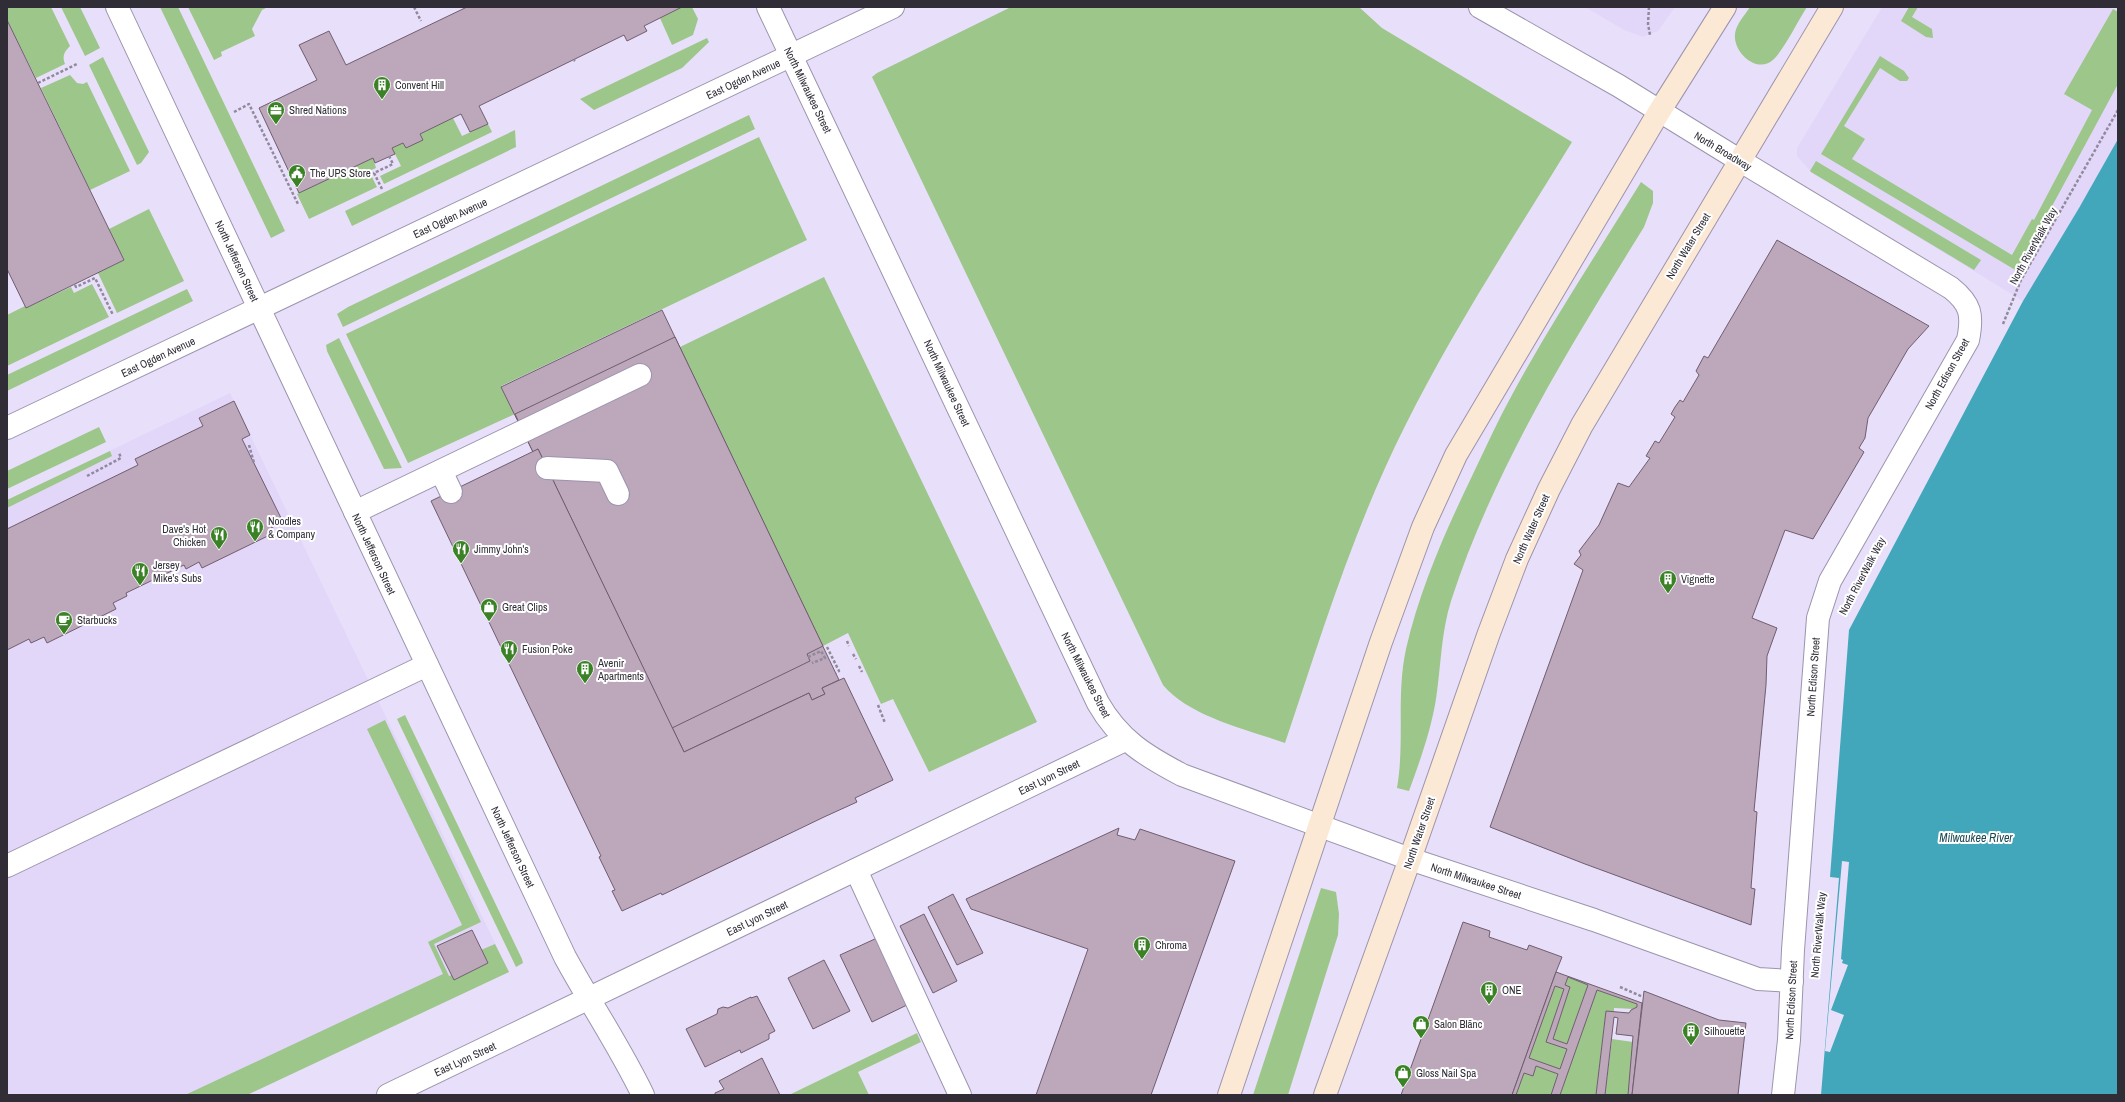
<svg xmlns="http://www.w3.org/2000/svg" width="2125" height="1102" font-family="'Archivo Narrow',sans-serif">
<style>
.built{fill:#e2d7f9}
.green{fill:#9dc68a}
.water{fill:#42a7bb}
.pier{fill:#e8e0fa}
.building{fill:#bca7bb;stroke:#705d70;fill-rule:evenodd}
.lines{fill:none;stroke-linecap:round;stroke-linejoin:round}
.service-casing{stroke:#9c94ad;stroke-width:24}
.minor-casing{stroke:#9c94ad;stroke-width:24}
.tertiary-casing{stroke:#9c94ad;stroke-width:24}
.secondary-casing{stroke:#9c94ad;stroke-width:24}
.path{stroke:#908a9c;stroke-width:2.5;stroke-dasharray:3 2;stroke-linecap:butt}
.service{stroke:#fff;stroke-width:22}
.minor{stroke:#fff;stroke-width:22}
.tertiary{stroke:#fff;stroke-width:22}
.secondary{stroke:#fbe8d5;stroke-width:22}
.labels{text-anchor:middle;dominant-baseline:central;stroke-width:4;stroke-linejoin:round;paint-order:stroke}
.street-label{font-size:11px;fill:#302d37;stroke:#fff}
.poi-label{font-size:11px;fill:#302d37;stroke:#fff;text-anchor:start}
.water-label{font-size:12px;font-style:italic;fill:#1d4a53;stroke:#fff}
</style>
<rect width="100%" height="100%" fill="#e8e0fa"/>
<g class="built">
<path d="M1585 7H1675L1658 31 1643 37 1624 30Z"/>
<path d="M1882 7H2118V139L2079 208 2023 301 1811 172 1797 156V148Z"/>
<path d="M230 393 509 972 247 1095H7V500Z"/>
</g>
<g class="green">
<path d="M7 7H51L70 46C64 52 62 56 65 64L36 78 7 20Z"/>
<path d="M61 7H80L100 48 85 56Z"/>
<path d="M160 7H178L285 231 271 238Z"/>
<path d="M188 7H268L262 10 252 29 255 36 221 52 222 56 214 60Z"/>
<path d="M681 7H692L698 19 693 35 672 45 660 18Z"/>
<path d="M1011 7H1359L1382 28 1572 142C1515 235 1454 328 1405 426 1354 527 1321 636 1285 743 1246 729 1190 717 1163 685L872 77 877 73Z"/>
<path d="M1750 7H1807C1798 21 1784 49 1774 59 1758 75 1733 53 1735 34 1736 24 1745 15 1750 7Z"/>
<path d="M1909 7H1918L1912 17 1932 29 1933 38 1926 37 1901 21Z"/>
<path d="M2113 9 2118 12V84L2017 271 1821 154 1880 56 1904 71 1909 78 1907 81H1900L1880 68 1844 126 1865 139 1852 159 2012 255 2032 219 2034 220 2092 110 2064 94Z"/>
<path d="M707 38 709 42 682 68 594 110 580 99Z"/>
<path d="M103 57 149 152 141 163 137 165 89 65Z"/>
<path d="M70 75 77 83 83 84 87 82 130 171 90 190 41 88Z"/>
<path d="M749 115 755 129 343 327 337 314 348 307Z"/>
<path d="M453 118 462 136 488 124 492 132 384 184 380 176 401 166 392 148 403 143 406 148 423 140 420 134Z"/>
<path d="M515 130 516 147 352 226 345 211Z"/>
<path d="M759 137 807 240 501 386 515 414 408 463 346 334Z"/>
<path d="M373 158 376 168 369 171 377 187 309 219 297 194Z"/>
<path d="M1816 161 1981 260 1974 270 1811 172 1810 171Z"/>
<path d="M1641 182 1653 191V203L1644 227C1571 345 1494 468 1451 601 1441 633 1441 666 1436 699 1431 730 1420 761 1409 791L1397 788C1405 742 1396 695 1406 649 1420 588 1446 530 1473 474 1486 447 1498 420 1513 393 1552 321 1598 252 1641 182Z"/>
<path d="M149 209 184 281 117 313 98 273 124 260 109 229Z"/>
<path d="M824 277 1037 722 929 772 893 699 881 704 848 633 823 646 680 347Z"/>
<path d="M92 284 109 317 7 366V315L25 306 26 308 71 287 74 293Z"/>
<path d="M187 289 193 301 7 391V375Z"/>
<path d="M339 338 402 468 384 469 327 351 326 345Z"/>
<path d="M99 427 106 442 7 489V471Z"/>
<path d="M110 451 112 456 7 508V500Z"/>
<path d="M405 715 522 959 523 963 516 967 397 719Z"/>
<path d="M385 720 481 922 434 944 449 976 452 975 454 980 488 963 481 950 495 944 509 972 247 1095H185L443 974 428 942 462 925 367 729Z"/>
<path d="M1321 888 1336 892 1339 914 1338 935 1288 1095H1253Z"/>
<path d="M1568 977 1588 985 1567 1044 1553 1039 1570 987 1565 985Z"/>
<path d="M1555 986 1564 989 1546 1042 1567 1049 1560 1069 1529 1058Z"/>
<path d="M1597 990 1637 1004V1007L1634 1009 1614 1008V1012L1606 1011 1596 1095H1560Z"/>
<path d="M917 1033 921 1042 858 1072 869 1095H789Z"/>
<path d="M1612 1039 1633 1042 1628 1095H1605Z"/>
<path d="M1536 1066 1558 1074 1551 1095H1516L1524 1073 1533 1076Z"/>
</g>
<path class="water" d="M2118 139V1095H1821L1839 878 1830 877 1849 630 2023 301 2079 208Z"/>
<path class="pier" d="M1842 861 1849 862 1841 959 1843 960 1842 963 1848 965 1831 1010 1844 1015 1830 1052 1825 1051Z"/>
<g class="building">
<path d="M467 7H682L644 26 647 31 627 41 624 35 479 106 488 124 470 132 461 114 420 134 423 140 406 148 403 143 392 148 395 154 375 163 373 158 299 193 259 108 317 80 299 45 329 31 346 65Z"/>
<path d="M7 20 124 260 26 308 7 269Z"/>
<path d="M1777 240 1929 326 1908 349 1868 418 1865 438 1859 448 1864 452 1813 539 1785 530 1752 618 1777 628 1767 656 1766 685 1754 811 1757 812 1751 888 1755 889 1751 925 1585 864 1490 827 1583 570 1574 564 1581 555 1579 551 1599 525 1618 483 1629 487 1650 458 1646 456 1655 441 1659 443 1675 417 1671 414 1675 407 1680 400 1683 402 1699 375 1696 371 1704 356 1708 358Z"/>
<path d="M662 310 839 680 822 688 825 694 812 700 809 693 684 752 538 449 533 452 501 387Z"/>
<path d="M675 337 823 646 807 654 810 661 672 728 538 449 533 452 515 414Z"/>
<path d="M234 401 250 435 242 439 283 522 271 528 274 533 202 568 199 562 186 569 184 565 126 593 127 596 113 603 116 609 47 643 44 637 31 643 29 639 7 650V529L138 465 135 459 203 426 199 418Z"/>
<path d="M538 449 684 752 809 693 812 700 825 694 822 688 844 678 893 780 855 798 857 802 824 817 662 895 661 893 622 911 612 891 615 890 599 857 601 856 431 501Z"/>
<path d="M1119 828 1117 835 1135 840 1140 829 1235 861 1151 1095H1036L1088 949 971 909 966 899Z"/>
<path d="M953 894 983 953 957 965 928 907Z"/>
<path d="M924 914 957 981 933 993 900 926Z"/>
<path d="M1463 922 1490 931 1489 937 1527 950 1529 945 1562 957 1556 972 1512 1095H1401Z"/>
<path d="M472 930 488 963 454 980 437 946Z"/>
<path d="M877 938 909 1004 872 1022 840 955Z"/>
<path d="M824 960 850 1011 813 1029 788 978Z"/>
<path d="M1556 972 1642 1003 1632 1095H1628L1633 1036 1616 1034 1618 1018 1614 1017 1605 1095H1596L1606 1011 1629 1013 1631 1010 1637 1007V1004L1597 990 1560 1095H1551L1558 1074 1536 1066 1533 1076 1524 1073 1516 1095H1512ZM1568 977 1588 985 1567 1044 1553 1039 1570 987 1565 985ZM1555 986 1564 989 1546 1042 1567 1049 1560 1069 1529 1058Z"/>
<path d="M1644 991 1719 1020 1746 1023 1738 1095H1632Z"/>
<path d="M757 996 775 1031 769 1034V1039L741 1053 740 1050 705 1067 686 1029 717 1014 718 1009 723 1007 728 1008 751 997V998Z"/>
<path d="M762 1058 780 1095H715V1093L724 1089 719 1081Z"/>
</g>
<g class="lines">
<defs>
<g id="service">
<path d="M547 468 607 471 618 494"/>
<path d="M441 471 451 492"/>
<path d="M355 512 640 375"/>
<path d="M7 866 427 665"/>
<path d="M856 870 960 1095"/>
</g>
<g id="minor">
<path d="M117 7 565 957C590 1003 620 1047 643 1095"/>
<path d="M1739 160 1951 288C1971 304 1973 315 1968 340L1830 581 1818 618 1793 950 1789 1040 1783 1095"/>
<path d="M1410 859 1594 920 1758 979 1792 981"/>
<path d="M388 1095 1125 740"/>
</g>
<g id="tertiary">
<path d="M768 7 1098 703C1119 740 1146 756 1182 775L1410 859"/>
<path d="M1480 7 1619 86 1739 160"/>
<path d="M7 428 893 7"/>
</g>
<g id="secondary">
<path d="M1229 1095 1381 642 1423 527 1456 455 1659 112 1725 7"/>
<path d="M1325 1095 1410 859 1489 633 1517 559 1549 489 1582 425 1832 7"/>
</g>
</defs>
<use href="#service" class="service-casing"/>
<use href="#minor" class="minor-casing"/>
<use href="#tertiary" class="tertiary-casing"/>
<use href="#secondary" class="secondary-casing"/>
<g class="path">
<path d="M414 7 421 21"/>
<path d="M1649 7 1648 24 1650 35"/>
<path d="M574 60 575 61"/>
<path d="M38 83 77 64"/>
<path d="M234 112 249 104 298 204"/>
<path d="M382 189 374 173 393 164 389 156"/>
<path d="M75 285 76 287 95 278 113 315"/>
<path d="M2003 324 2021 280 2118 110"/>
<path d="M249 445 254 463"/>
<path d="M87 476 121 458 119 453"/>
<path d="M273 538 277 536"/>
<path d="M847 641 849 646"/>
<path d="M827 647 839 671 836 673"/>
<path d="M853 654 856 659"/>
<path d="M808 657 821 651 825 658 812 663"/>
<path d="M859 666 862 672"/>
<path d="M878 705 885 723"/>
<path d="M1620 987 1643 997"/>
</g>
<use href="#service" class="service"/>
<use href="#minor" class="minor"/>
<use href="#tertiary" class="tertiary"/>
<use href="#secondary" class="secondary"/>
</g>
<defs>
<symbol id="building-pin" viewBox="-11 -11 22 30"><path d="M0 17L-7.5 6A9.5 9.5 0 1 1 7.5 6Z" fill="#3b8227" stroke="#fff"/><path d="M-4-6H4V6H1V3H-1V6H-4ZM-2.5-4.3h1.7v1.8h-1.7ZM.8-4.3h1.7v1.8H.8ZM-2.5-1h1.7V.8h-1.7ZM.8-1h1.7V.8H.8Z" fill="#fff"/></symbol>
<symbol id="office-pin" viewBox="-11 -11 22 30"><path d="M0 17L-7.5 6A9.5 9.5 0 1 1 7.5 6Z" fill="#3b8227" stroke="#fff"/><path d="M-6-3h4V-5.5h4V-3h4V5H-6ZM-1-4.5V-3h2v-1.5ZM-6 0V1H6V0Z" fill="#fff"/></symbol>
<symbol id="civic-pin" viewBox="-11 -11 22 30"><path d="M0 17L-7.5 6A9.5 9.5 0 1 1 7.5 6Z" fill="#3b8227" stroke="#fff"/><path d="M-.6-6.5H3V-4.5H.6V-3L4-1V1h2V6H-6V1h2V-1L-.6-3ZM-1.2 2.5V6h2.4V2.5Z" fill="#fff"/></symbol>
<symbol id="restaurant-pin" viewBox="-11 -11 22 30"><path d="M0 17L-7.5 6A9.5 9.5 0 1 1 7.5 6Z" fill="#3b8227" stroke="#fff"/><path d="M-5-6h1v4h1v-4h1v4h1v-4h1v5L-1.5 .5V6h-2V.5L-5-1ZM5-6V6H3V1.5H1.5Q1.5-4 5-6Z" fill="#fff"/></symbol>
<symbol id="shop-pin" viewBox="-11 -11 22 30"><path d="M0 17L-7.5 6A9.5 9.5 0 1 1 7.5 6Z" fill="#3b8227" stroke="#fff"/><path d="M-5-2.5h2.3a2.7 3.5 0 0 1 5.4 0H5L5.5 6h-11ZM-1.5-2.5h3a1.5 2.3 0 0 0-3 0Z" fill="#fff"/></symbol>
<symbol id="cafe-pin" viewBox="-11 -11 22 30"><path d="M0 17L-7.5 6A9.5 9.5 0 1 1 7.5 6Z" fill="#3b8227" stroke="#fff"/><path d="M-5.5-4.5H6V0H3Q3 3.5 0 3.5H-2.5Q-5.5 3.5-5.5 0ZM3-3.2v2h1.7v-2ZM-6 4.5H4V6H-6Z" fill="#fff"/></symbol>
</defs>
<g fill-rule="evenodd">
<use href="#building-pin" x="372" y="75" width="20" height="27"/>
<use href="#office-pin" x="266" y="100" width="20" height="27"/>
<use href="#civic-pin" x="287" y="163" width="20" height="27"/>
<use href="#restaurant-pin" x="245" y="517" width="20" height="27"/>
<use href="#restaurant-pin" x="209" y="525" width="20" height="27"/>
<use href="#restaurant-pin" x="451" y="539" width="20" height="27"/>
<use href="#restaurant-pin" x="130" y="561" width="20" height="27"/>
<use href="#building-pin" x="1658" y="569" width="20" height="27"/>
<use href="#shop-pin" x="479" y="597" width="20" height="27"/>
<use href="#cafe-pin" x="54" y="610" width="20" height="27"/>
<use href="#restaurant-pin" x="499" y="639" width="20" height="27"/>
<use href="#building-pin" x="575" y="659" width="20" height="27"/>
<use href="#building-pin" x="1132" y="935" width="20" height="27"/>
<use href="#building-pin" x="1479" y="980" width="20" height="27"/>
<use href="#shop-pin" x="1411" y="1014" width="20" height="27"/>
<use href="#building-pin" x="1681" y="1021" width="20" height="27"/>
<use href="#shop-pin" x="1393" y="1063" width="20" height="27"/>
</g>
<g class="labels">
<g class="street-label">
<text transform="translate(743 79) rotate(-25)">East Ogden Avenue</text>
<text transform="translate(808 90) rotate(64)">North Milwaukee Street</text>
<text transform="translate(1723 151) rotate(31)">North Broadway</text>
<text transform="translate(450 218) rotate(-25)">East Ogden Avenue</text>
<text transform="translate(1688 246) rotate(-59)">North Water Street</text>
<text transform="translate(2033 246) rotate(-61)">North RiverWalk Way</text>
<text transform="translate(237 261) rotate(65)">North Jefferson Street</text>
<text transform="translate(158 357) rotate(-25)">East Ogden Avenue</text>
<text transform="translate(1947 374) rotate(-61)">North Edison Street</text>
<text transform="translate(947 383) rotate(65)">North Milwaukee Street</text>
<text transform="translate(1531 529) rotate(-66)">North Water Street</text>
<text transform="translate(374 554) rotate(65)">North Jefferson Street</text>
<text transform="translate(1862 576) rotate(-62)">North RiverWalk Way</text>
<text transform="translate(1086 675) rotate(63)">North Milwaukee Street</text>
<text transform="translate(1813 677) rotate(-86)">North Edison Street</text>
<text transform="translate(1049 777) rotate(-26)">East Lyon Street</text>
<text transform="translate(1419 833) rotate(-71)">North Water Street</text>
<text transform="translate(513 847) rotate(65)">North Jefferson Street</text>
<text transform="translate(1476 881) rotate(18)">North Milwaukee Street</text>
<text transform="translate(757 918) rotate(-26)">East Lyon Street</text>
<text transform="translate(1818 935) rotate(-85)">North RiverWalk Way</text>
<text transform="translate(1791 1000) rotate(-87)">North Edison Street</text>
<text transform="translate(465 1059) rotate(-25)">East Lyon Street</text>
</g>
<g class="poi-label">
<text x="395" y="85">Convent Hill</text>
<text x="289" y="110">Shred Nations</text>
<text x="310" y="173">The UPS Store</text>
<text x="268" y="521">Noodles<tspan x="268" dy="13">&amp; Company</tspan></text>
<text x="206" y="529" text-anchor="end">Dave's Hot<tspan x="206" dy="13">Chicken</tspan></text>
<text x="474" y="549">Jimmy John's</text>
<text x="153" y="565">Jersey<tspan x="153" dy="13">Mike's Subs</tspan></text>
<text x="1681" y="579">Vignette</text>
<text x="502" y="607">Great Clips</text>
<text x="77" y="620">Starbucks</text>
<text x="522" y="649">Fusion Poke</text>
<text x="598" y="663">Avenir<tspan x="598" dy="13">Apartments</tspan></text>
<text x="1155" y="945">Chroma</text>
<text x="1502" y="990">ONE</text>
<text x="1434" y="1024">Salon Blānc</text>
<text x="1704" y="1031">Silhouette</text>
<text x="1416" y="1073">Gloss Nail Spa</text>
</g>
<g class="water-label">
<text x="1976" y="838">Milwaukee River</text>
</g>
</g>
<rect width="2125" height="1102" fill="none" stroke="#302d37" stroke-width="16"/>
</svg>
